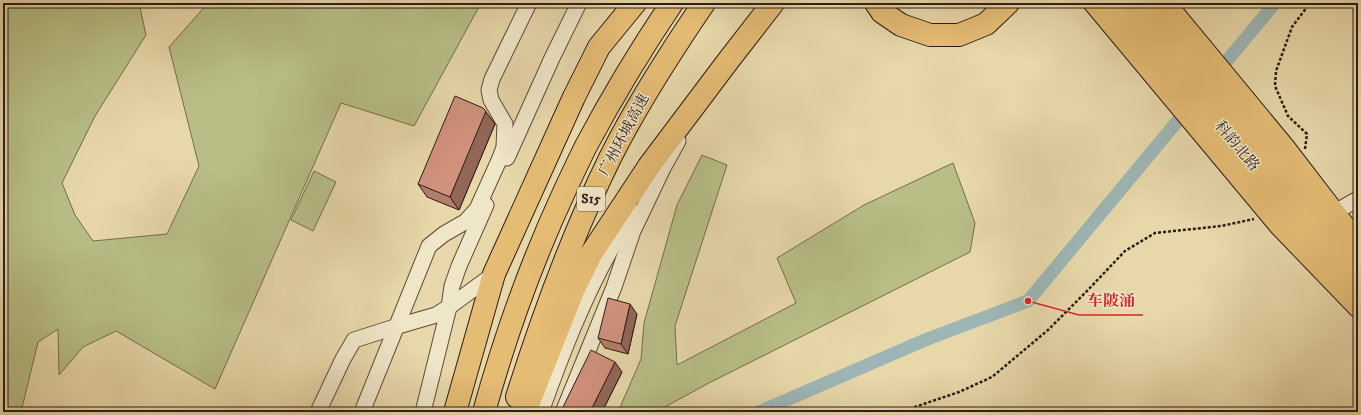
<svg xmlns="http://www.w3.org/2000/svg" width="1361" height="415" font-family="'IM FELL DW Pica','Noto Serif SC',serif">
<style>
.green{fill:#b8be86;stroke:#726e4e}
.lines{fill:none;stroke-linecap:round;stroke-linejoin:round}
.canal{stroke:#9db6b5;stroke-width:13}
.minor-casing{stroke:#5b4c3c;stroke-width:17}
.major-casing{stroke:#2c1d17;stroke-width:21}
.highway-casing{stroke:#2c1d17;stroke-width:24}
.path{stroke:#2c1d17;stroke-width:2.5;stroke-dasharray:3 2;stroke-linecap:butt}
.minor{stroke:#efe5c7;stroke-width:15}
.major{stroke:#e4bc74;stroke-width:19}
.highway{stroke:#e4bc74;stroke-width:22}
.wall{fill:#b37d6c;stroke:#2c1d17}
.shaded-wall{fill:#926658;stroke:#2c1d17}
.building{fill:#d0917d;stroke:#2c1d17}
.labels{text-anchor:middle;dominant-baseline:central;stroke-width:3;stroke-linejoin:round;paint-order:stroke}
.shield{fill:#efe5c7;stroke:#66594c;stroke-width:1}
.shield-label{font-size:14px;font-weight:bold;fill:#2c1d17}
.street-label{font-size:15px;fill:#2c1d17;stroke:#efe5c7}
.leader{fill:none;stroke:#d62828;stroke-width:1.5}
.callout-dot{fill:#d62828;stroke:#efe5c7;stroke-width:1.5}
.callout-label{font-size:16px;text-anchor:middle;font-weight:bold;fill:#d62828;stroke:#efe5c7;stroke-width:3;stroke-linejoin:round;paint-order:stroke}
</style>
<rect width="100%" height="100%" fill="#e7d7a9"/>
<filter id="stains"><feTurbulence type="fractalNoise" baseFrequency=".005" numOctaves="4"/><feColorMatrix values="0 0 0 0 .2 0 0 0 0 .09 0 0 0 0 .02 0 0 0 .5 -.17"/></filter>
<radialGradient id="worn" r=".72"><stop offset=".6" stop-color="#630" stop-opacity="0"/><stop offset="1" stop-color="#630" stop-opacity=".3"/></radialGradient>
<g class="green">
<path d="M3 3H139L146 35 95 116 62 183 75 215 93 241 167 234 199 166 169 47 208 3H481L414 126 341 103 215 389 116 331 83 347 59 375 58 329 38 342 21 412H3Z"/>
<path d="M702 155 727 165 675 326 677 365 796 303 777 258 864 205 953 163 975 223 970 252 707 384 656 412H618L641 359 644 323 677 205Z"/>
<path d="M314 171 336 182 313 231 291 220Z"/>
</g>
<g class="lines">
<g class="canal">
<path d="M1216 74 1275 3"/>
<path d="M759 412 925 340 1028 301 1190 106"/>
</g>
<defs>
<g id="minor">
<path d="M507 158 552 58 579 3"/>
<path d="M1335 212 1358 199"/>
<path d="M318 412 343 359 354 340 398 326 436 315 449 307 494 274"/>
<path d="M362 412 429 246 444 234 465 222 477 209 500 158 504 147 505 124 491 100 489 90 492 79 529 3"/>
<path d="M423 412 449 307 452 286 459 266 486 205"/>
<path d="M541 412C561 356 582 301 611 249 618 236 625 224 633 212"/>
<path d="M563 412 614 287 633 231 663 168 678 141"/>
</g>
<g id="major">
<path d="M1093 3 1279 226 1358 308"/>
<path d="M1166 3 1285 147 1358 242"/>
</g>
<g id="highway">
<path d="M876 3 882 12 901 25 930 35H959L986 24 1008 3"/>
<path d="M1118 3C1165 60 1213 116 1260 173 1292 212 1322 253 1358 289"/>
<path d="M1145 3 1320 220 1358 263"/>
<path d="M517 397C543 315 572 235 610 158 637 104 670 53 704 3"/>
<path d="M455 412 494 274 574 97 599 47 635 3"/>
<path d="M484 412C505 336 532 261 565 190 572 175 579 160 586 146 612 97 641 49 672 3"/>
<path d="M525 412 573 291 591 254 649 166 728 61 773 3"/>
</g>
</defs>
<use href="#minor" class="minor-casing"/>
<use href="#major" class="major-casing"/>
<use href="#highway" class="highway-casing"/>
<g class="path">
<path d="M1305 149 1307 134 1288 116 1275 86 1276 71 1292 27 1310 3"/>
<path d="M900 412 959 392 992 377 1048 330 1086 292 1125 251 1155 233 1221 226 1254 219"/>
</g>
<use href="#minor" class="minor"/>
<use href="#major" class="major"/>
<use href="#highway" class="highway"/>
</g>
<g class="wall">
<path d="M483 108 495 124 459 210 427 197 418 184Z"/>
<path d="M637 314 628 354 605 348 598 338Z"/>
<path d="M622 372 602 412H566L563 407Z"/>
</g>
<g class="shaded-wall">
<path d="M483 108 495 124 459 210 450 197Z"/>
<path d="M630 304 637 314 628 354 621 344Z"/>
<path d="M615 362 622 372 602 412H590Z"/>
</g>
<g class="building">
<path d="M455 96 483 108 486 111 450 197 418 184Z"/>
<path d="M608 298 630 304 621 344 598 338Z"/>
<path d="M591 350 615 362 590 412H572L563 407Z"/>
</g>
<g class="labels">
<rect class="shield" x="577" y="187" width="28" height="24" rx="3"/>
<g class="shield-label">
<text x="591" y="199">S15</text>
</g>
<g class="street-label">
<text transform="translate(624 135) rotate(-62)">广州环城高速</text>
<text transform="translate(1237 146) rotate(50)">科韵北路</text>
</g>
</g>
<path class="leader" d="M1028 301L1079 315H1143"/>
<circle class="callout-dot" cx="1028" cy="301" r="4"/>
<g class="callout-label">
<text x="1111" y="306">车陂涌</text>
</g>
<rect width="1361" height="415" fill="none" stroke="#e7d7a9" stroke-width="16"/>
<rect x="4" y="4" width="1353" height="407" fill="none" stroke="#2c1d17" stroke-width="2"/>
<rect x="8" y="8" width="1345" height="399" fill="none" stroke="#2c1d17"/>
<rect width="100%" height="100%" filter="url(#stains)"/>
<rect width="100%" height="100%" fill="url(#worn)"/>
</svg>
